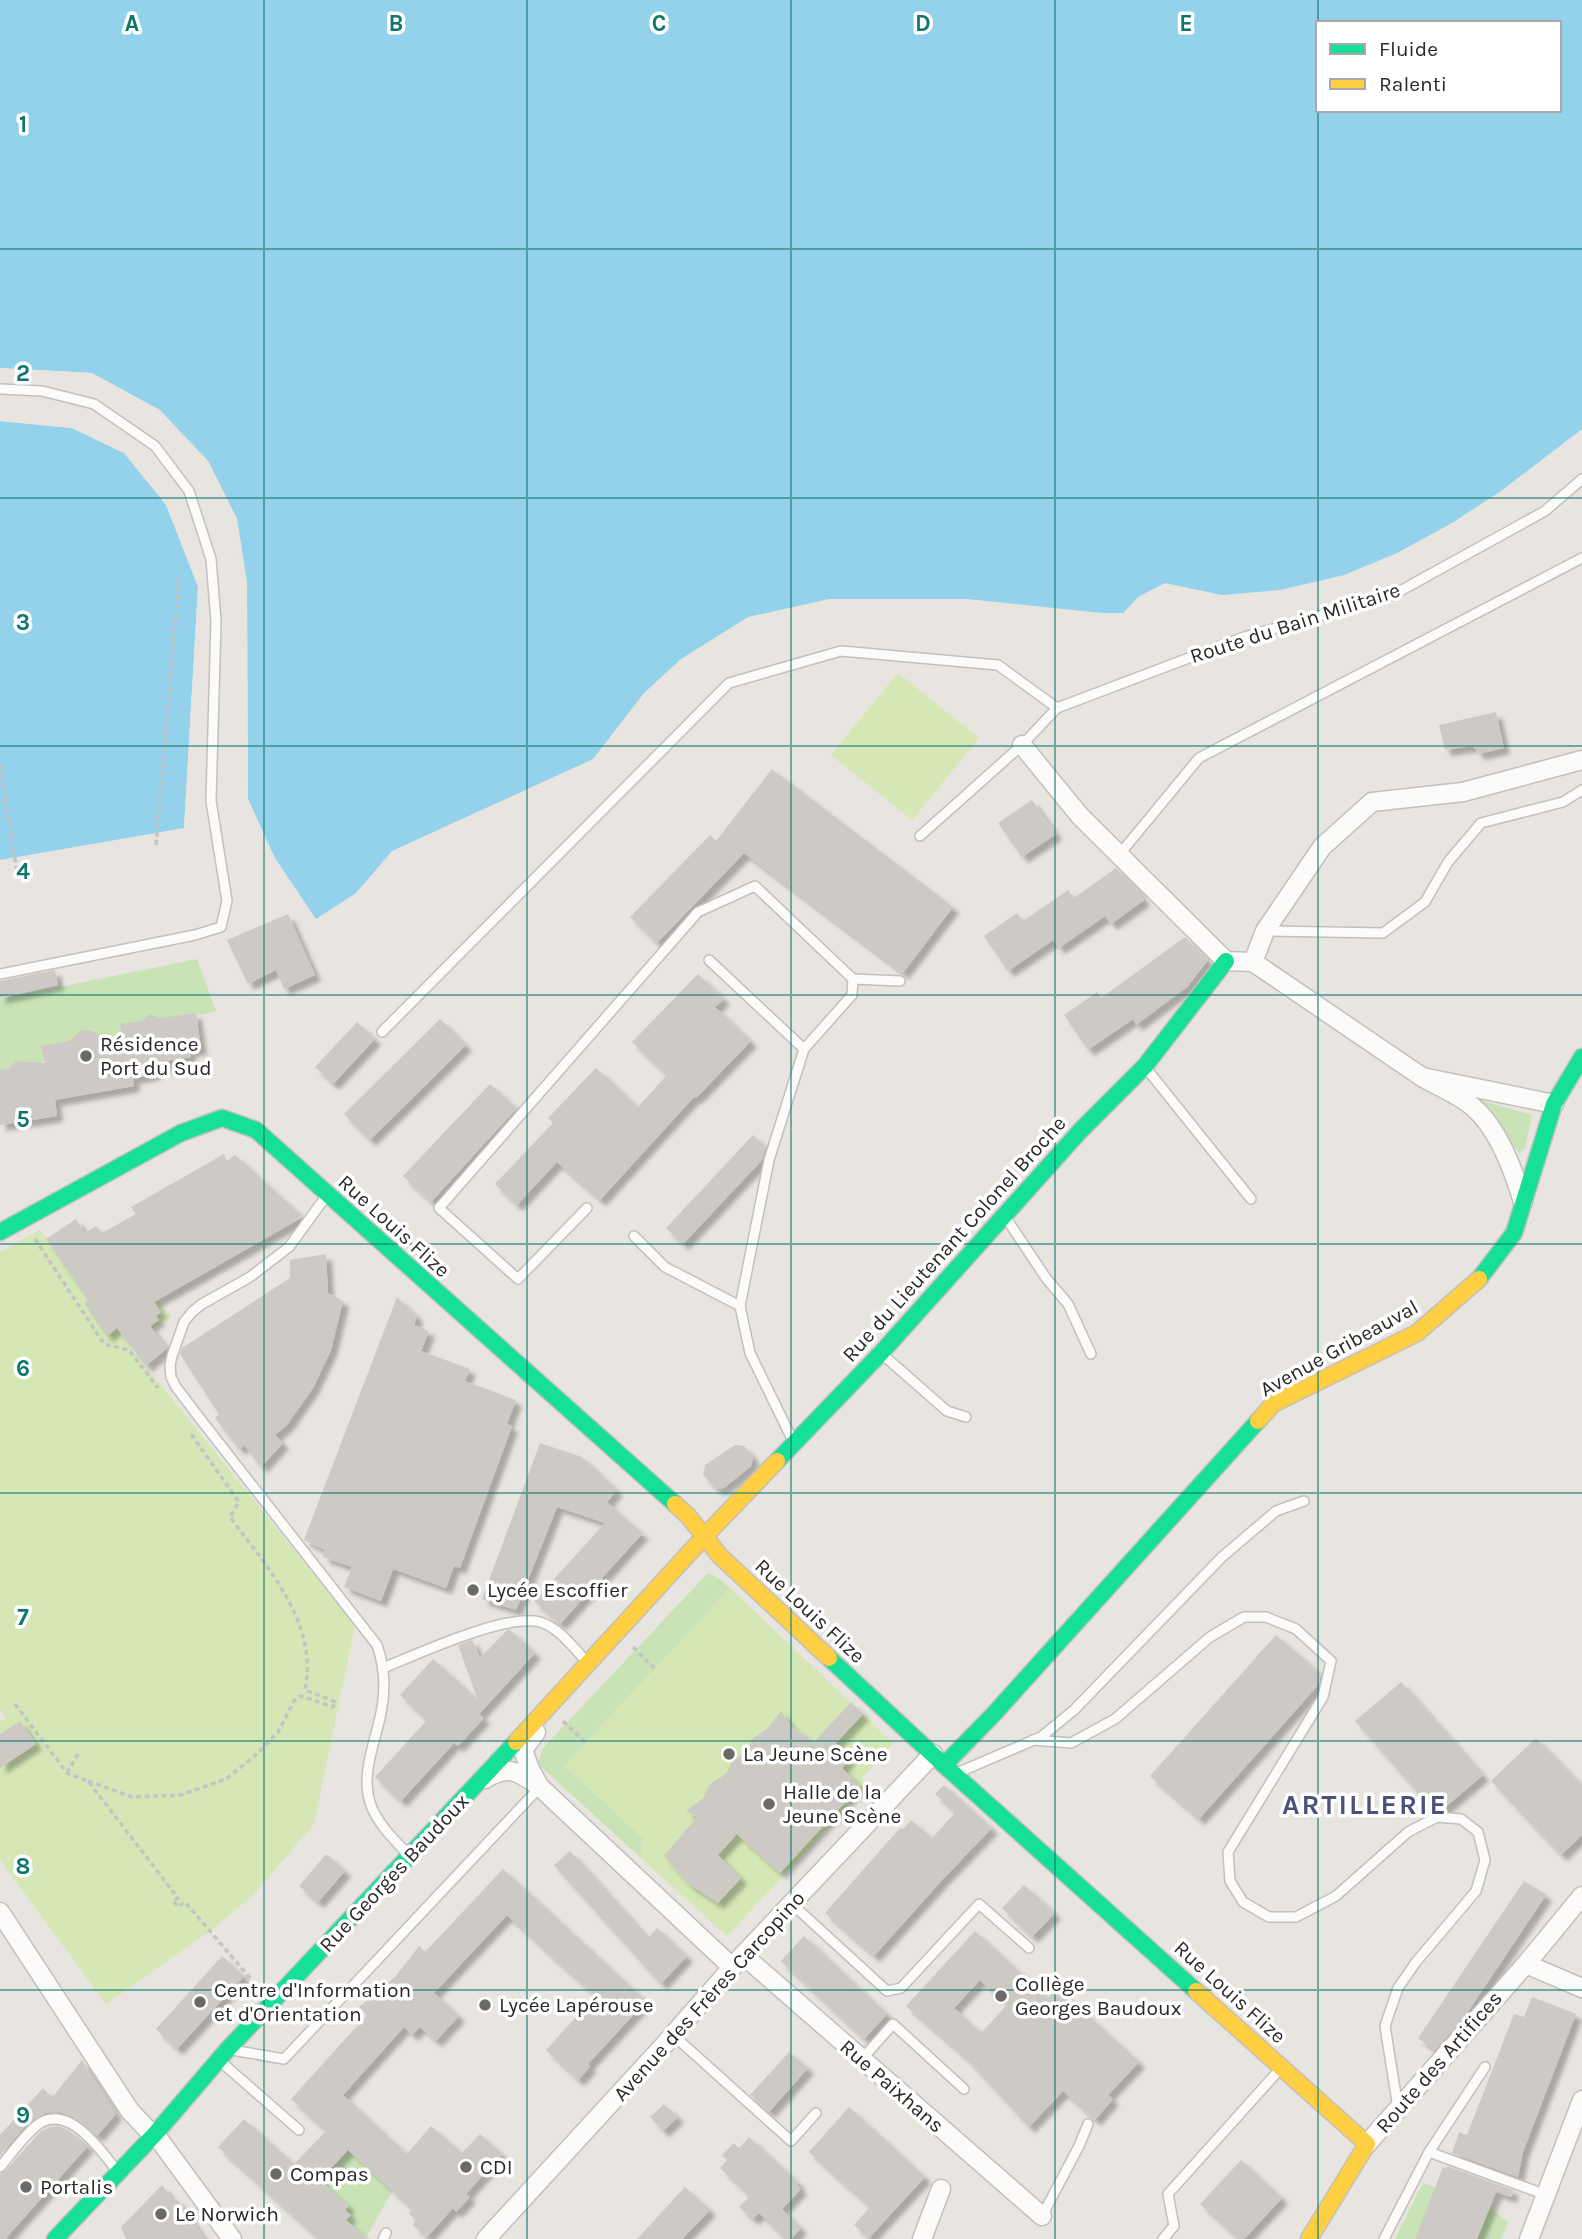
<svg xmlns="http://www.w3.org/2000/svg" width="1582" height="2239" font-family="Karla,sans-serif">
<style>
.green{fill:#c9e3b7}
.pitch{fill:#d4e7b5}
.water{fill:#93d2ea;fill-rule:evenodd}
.pier{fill:#e8e4df}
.building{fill:#cdcac6;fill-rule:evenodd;filter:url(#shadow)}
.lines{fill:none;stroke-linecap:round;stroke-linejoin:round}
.lane-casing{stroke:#c1c0c0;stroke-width:12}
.street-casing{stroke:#c1c0c0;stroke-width:21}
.fast-casing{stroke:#c1c0c0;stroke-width:19}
.slow-casing{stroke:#c1c0c0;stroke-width:19}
.path{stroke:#c4c4c4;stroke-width:3.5;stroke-dasharray:5 3.5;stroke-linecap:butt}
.lane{stroke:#fcfbfa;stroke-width:9}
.street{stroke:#fcfbfa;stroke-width:18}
.fast{stroke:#16e098;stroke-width:16}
.slow{stroke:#ffcf43;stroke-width:16}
.grid{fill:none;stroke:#0f766e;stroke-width:2;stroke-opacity:0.55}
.poi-dot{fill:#6c6a69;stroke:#fff;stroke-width:2.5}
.labels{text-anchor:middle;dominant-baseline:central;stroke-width:7;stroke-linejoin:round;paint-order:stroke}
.street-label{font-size:21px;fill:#292929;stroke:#fff}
.poi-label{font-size:21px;fill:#292929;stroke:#fff;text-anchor:start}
.district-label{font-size:28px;font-weight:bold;letter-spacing:2px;fill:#4a527a;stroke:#fff}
.grid-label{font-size:23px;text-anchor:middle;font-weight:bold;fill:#0f766e;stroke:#fff;stroke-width:7;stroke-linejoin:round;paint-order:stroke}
</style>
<defs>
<filter id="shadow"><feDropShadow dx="6" dy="6" stdDeviation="2" flood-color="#0004"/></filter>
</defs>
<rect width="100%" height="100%" fill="#e8e4df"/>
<g class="green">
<path d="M197 959 216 1011 196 1016 195 1013 0 1076V999Z"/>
<path d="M1462 1095 1532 1115 1525 1149 1519 1153 1496 1123Z"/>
<path d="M708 1573 718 1578 730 1588 564 1766 643 1838 641 1858 538 1764 543 1748Z"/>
<path d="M348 2150 392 2191 366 2238 346 2220 351 2215 345 2210 349 2205 341 2199 337 2202 316 2183Z"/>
<path d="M1423 2183 1490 2207 1508 2223 1501 2239H1395Z"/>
</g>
<g class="pitch">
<path d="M898 673 979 738 912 820 831 755Z"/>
<path d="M40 1230 78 1284 124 1251 171 1317 129 1346 355 1625 314 1824 252 1896 210 1931 106 2004 0 1860V1722L6 1718 0 1710V1252Z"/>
<path d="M730 1588 893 1743 861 1779 867 1786 727 1936 641 1858 643 1838 564 1766Z"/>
</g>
<g class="water">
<path d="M0 0H1582V429L1501 491 1452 523 1397 553 1344 575 1280 590 1222 595 1165 583 1138 597 1123 613H1102L967 599H829L748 617 681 659 644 693 593 759 392 851 356 893 316 919 275 858 248 799 247 583 237 519 208 461 159 410 92 373 0 368ZM1318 23H1559V110H1318Z"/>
<path d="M0 421 72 428 124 453 166 504 198 586 184 828 0 860Z"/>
</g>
<g class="pier">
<path d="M0 368 92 373 160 410 208 461 237 519 247 583 248 799 256 817H252L244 799 243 583 234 520 205 463 157 412 91 376 0 372Z"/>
<path d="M0 418 73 425 126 450 169 503 202 586 187 828H184L198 587 166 505 124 453 72 428 0 421Z"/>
</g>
<g class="building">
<path d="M1496 712 1504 748 1479 754 1473 746 1445 750 1439 725Z"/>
<path d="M772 769 953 907 903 973 744 853 657 943 630 917 710 835 716 841Z"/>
<path d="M1032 800 1056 834 1022 857 998 823Z"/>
<path d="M1116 868 1134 886 1144 900 1111 924 1105 916 1059 948 1053 940 1008 971 984 936 1017 913 1023 921 1068 890 1074 898Z"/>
<path d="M288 914 315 975 284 989 276 970 248 984 227 940Z"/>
<path d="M1185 937 1208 960 1187 987 1136 1025 1133 1019 1088 1050 1064 1015 1097 992 1101 998Z"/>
<path d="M55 970 58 985 0 998V981Z"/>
<path d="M698 974 724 999 715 1007 751 1041 696 1098 694 1097 600 1200 557 1162 517 1205 495 1184 553 1123 548 1118 596 1068 638 1107 667 1075 632 1042Z"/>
<path d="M196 1013 201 1049 189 1051 191 1057 165 1061 166 1067 154 1069 155 1074 133 1078 134 1086 55 1100 57 1116 0 1125V1070L8 1069 16 1061 45 1063 41 1046 69 1041 81 1030 92 1031 124 1050 120 1024 142 1021 150 1014 160 1018Z"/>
<path d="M440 1019 466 1045 370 1140 344 1114Z"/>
<path d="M357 1022 375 1039 333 1084 315 1067Z"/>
<path d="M490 1084 517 1108 431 1202 403 1176Z"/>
<path d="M753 1135 766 1147 762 1160 683 1244 666 1228Z"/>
<path d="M224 1154 227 1161 235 1155 303 1217 154 1302 161 1312 156 1316 159 1320 150 1326 167 1348 146 1366 117 1328 107 1336 84 1303 88 1300 46 1239 76 1219 85 1233 96 1226 102 1233 136 1214 131 1207Z"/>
<path d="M326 1254 328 1293 343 1301 331 1350 313 1388 287 1425 275 1435 283 1443 261 1467 244 1445 239 1449 215 1418 219 1414 180 1354 182 1348 290 1278V1260Z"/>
<path d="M397 1297 417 1316 414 1325 429 1331 421 1351 470 1369 465 1381 516 1400 507 1424 512 1426 460 1568 454 1566 446 1588 393 1569 381 1601 344 1587 352 1567 323 1557 325 1550 304 1540Z"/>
<path d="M540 1443 582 1457 617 1490 607 1502 645 1536 641 1535 560 1624 534 1601 605 1523 557 1507 516 1610 482 1599Z"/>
<path d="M735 1445 744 1446 753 1457 751 1466 724 1488 716 1489 703 1475 705 1465Z"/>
<path d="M507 1630H510L535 1653 479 1714 484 1718 458 1746 454 1743 401 1801 375 1777 427 1720 400 1695 433 1659 478 1700 458 1645 472 1640 480 1658Z"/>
<path d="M1276 1635 1321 1674 1319 1684 1199 1819 1150 1776Z"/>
<path d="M1401 1682 1483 1775 1442 1810 1434 1811 1355 1721Z"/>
<path d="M851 1702 863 1714 834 1745 849 1759 842 1768 860 1786 780 1873 737 1834 718 1855 741 1878 718 1903 689 1884 664 1856 697 1817 686 1811 703 1798 710 1784 726 1774 732 1762 747 1751 752 1739 768 1728 781 1711 791 1726 814 1742Z"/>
<path d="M20 1721 36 1744 0 1768V1734Z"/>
<path d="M1536 1738 1582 1786V1835L1561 1855 1491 1781Z"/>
<path d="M944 1785 992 1828 943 1879 874 1956 825 1913 900 1828 903 1829 911 1820 932 1838 956 1812 935 1794Z"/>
<path d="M570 1851 648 1938 657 1928 687 1956 661 1984 554 1865Z"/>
<path d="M326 1854 345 1871 318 1902 299 1886Z"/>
<path d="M503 1869 646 2001 588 2064 590 2067 578 2080 546 2050 595 1996 507 1915 434 1993 459 2016 436 2041 420 2027 412 2035 404 2027 343 2095 407 2154 431 2126 462 2153 480 2134 502 2154 466 2194 470 2197 456 2212 453 2208 427 2237 413 2225 416 2220 409 2214 412 2209 348 2150 320 2180 349 2206 345 2210 351 2215 346 2220 367 2239H319L218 2147 244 2119 294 2164 326 2131 291 2099 367 2015 359 2007 395 1977 419 1946 425 1952Z"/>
<path d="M1524 1881 1546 1895 1465 2016 1435 2050 1418 2038Z"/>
<path d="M1024 1885 1055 1913 1032 1937 1002 1908Z"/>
<path d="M975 1931 1048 1998 1058 1988 1139 2062 1108 2095 1113 2099 1095 2120 1063 2091 1029 2127 965 2057 906 2006ZM980 1980 1007 2005 981 2033 954 2008Z"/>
<path d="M804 1936 887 2014 864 2039 781 1961Z"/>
<path d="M222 1956 244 1976 177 2049 156 2029Z"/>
<path d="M1532 1997 1576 2014 1523 2152 1518 2177 1452 2153 1459 2132 1467 2135 1514 2014 1524 2017Z"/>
<path d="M789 2052 808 2068 769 2112 750 2095Z"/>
<path d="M82 2060 116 2114 97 2136 73 2117 60 2112 45 2113 26 2125 0 2156V2135L43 2088 52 2098Z"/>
<path d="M664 2104 678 2117 663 2131 650 2117Z"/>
<path d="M849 2107 925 2177 869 2238 854 2225 870 2207 809 2152Z"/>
<path d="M58 2126 68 2130 88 2146 5 2239H0V2174L5 2171 40 2132 50 2127Z"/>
<path d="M749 2137 799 2183 797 2185 801 2189 782 2209 801 2228 791 2239H786L759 2213 753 2219 739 2207 750 2196 720 2168 727 2160 722 2155 734 2143 739 2148Z"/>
<path d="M1241 2160 1282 2198 1244 2239H1239L1200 2204Z"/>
<path d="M1447 2166 1513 2190 1511 2197 1496 2192 1477 2239H1415L1443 2167 1446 2169Z"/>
<path d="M162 2185 174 2201 177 2199 205 2239H126L121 2227Z"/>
<path d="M685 2187 710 2210 682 2239H637Z"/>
</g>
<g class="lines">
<defs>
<g id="lane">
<path d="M0 389 42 391 94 404 155 446 189 491 211 559 216 621 211 801 227 901 221 927 195 935 0 974"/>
<path d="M920 836 1022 745 1057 708 1244 637 1391 596 1545 511 1582 479"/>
<path d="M1119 855 1199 758 1582 558"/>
<path d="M1265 931 1383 933 1425 902 1448 862 1481 823 1563 802 1582 790"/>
<path d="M709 960 804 1049"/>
<path d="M382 1032 729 683 841 651 998 665 1057 708"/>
<path d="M1146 1068 1251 1199"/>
<path d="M327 1195 289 1247 250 1277 202 1304 192 1312 184 1322 172 1356 170 1365 171 1377 176 1387 198 1416 377 1645C385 1668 386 1689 381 1713 375 1744 359 1776 372 1808 380 1826 394 1840 408 1854"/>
<path d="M587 1208 518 1279 439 1208 698 912 755 886 853 979"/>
<path d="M1006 1218 1046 1278 1068 1304 1091 1354"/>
<path d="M634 1236 665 1267 740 1306"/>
<path d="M882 1354 947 1411 966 1417"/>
<path d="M793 1441 750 1353 740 1306 769 1160 804 1049 852 995 853 979 900 981"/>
<path d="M383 1668C418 1654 506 1613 540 1622 558 1627 574 1648 586 1661"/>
<path d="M1033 1740 1071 1743 1115 1719 1210 1637 1244 1617H1266L1296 1629 1331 1661 1323 1697 1228 1852 1230 1881 1243 1902 1269 1917H1296L1336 1896 1408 1832 1437 1817 1461 1819 1478 1832 1485 1860 1476 1891 1416 1962 1398 1988 1385 2026 1398 2108"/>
<path d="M957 1773 1041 1737 1074 1710 1222 1557 1276 1511 1304 1501"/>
<path d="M792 1904 887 1991 901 1988 979 1904 1029 1948"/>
<path d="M673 2035 791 2141 816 2113"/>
<path d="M232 2050 284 2059 540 1787"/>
<path d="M862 2059 893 2024 964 2089"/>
<path d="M220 2061 299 2130"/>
<path d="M1429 2152 1546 2195"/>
<path d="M0 2167C11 2154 23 2137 36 2126 67 2101 100 2149 117 2171"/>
<path d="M1042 2216 1079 2146 1088 2124"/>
<path d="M383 2239 386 2233"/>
<path d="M1163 2239 1174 2226 1168 2194 1281 2068"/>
<path d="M1384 2239 1429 2152 1485 2067"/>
</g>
<g id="street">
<path d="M1022 745 1080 816 1226 961 1253 962 1422 1077"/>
<path d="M1253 962 1265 931 1322 847 1372 802 1463 792 1582 760"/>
<path d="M1523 1202C1514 1172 1499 1129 1473 1107 1460 1095 1437 1086 1422 1077L1554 1104"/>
<path d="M536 1732 523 1750 530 1769 538 1784"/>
<path d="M485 1779C509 1764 519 1772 540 1787L732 1967"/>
<path d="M0 1912 130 2111 147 2129 155 2134 232 2239"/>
<path d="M743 1955 1042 2216"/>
<path d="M1526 1964 1582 1988"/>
<path d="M1367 2144 1526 1964 1582 1896"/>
<path d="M486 2239 665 2044 743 1955 933 1754"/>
<path d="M922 2239 941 2189"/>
<path d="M1529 2239 1582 2100"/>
</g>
<g id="fast">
<path d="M0 1232 181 1133 222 1118 256 1130 675 1504"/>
<path d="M1479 1279 1514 1233 1554 1104 1582 1057"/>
<path d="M777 1461 881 1353 1081 1130 1145 1066 1226 961"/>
<path d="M829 1658 944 1765 1196 1991"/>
<path d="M944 1765 992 1716 1258 1421"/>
<path d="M55 2239 155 2134 228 2049 516 1742"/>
</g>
<g id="slow">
<path d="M1258 1421 1273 1404 1417 1333 1479 1279"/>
<path d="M675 1504 688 1516 720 1556 829 1658"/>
<path d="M516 1742 703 1538 777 1461"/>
<path d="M1196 1991 1367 2144 1309 2239"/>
</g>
</defs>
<use href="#lane" class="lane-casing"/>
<use href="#street" class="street-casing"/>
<use href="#fast" class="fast-casing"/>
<use href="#slow" class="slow-casing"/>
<g class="path">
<path d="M0 765 17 872"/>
<path d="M156 845 179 578"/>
<path d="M35 1239 104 1344 129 1350 158 1388"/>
<path d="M633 1647 655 1669"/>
<path d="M15 1704 67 1773 88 1781 178 1898 173 1901 178 1907 185 1902 257 1986"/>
<path d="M563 1721 586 1743"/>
<path d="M67 1773 78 1754"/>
<path d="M88 1781 132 1797 181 1795 226 1779 257 1754 278 1732 294 1701 301 1696 333 1707 336 1702 305 1690C319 1623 267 1567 230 1517L239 1502 191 1434"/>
</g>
<use href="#lane" class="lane"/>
<use href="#street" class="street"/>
<use href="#fast" class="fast"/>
<use href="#slow" class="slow"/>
</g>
<path class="grid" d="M264 0V2239M527 0V2239M791 0V2239M1055 0V2239M1318 0V23M1318 110V2239M0 249H1582M0 498H1582M0 746H1582M0 995H1582M0 1244H1582M0 1493H1582M0 1741H1582M0 1990H1582"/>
<g class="poi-dot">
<circle cx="86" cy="1056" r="7"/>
<circle cx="473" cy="1590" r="7"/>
<circle cx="729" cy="1754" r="7"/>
<circle cx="769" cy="1804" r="7"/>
<circle cx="1001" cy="1996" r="7"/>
<circle cx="200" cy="2002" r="7"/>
<circle cx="485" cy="2005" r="7"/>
<circle cx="466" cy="2167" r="7"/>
<circle cx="276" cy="2174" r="7"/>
<circle cx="26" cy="2187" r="7"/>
<circle cx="161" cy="2214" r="7"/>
</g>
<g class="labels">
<g class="street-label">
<text transform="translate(1295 623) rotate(-18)">Route du Bain Militaire</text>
<text transform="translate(394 1226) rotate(42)">Rue Louis Flize</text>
<text transform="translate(954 1239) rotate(-48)">Rue du Lieutenant Colonel Broche</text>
<text transform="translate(1339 1348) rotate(-29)">Avenue Gribeauval</text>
<text transform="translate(810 1611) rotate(43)">Rue Louis Flize</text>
<text transform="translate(394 1873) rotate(-47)">Rue Georges Baudoux</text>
<text transform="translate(1230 1992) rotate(42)">Rue Louis Flize</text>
<text transform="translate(709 1996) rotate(-48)">Avenue des Frères Carcopino</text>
<text transform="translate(1439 2062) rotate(-49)">Route des Artifices</text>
<text transform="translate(892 2086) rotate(41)">Rue Paixhans</text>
</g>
<g class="poi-label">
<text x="100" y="1044">Résidence<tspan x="100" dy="24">Port du Sud</tspan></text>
<text x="487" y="1590">Lycée Escoffier</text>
<text x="743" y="1754">La Jeune Scène</text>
<text x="783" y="1792">Halle de la<tspan x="783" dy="24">Jeune Scène</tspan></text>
<text x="1015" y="1984">Collège<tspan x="1015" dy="24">Georges Baudoux</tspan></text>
<text x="214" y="1990">Centre d'Information<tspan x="214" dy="24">et d'Orientation</tspan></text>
<text x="499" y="2005">Lycée Lapérouse</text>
<text x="480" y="2167">CDI</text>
<text x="290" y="2174">Compas</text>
<text x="40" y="2187">Portalis</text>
<text x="175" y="2214">Le Norwich</text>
</g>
<g class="district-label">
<text x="1365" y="1804">ARTILLERIE</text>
</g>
</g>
<g class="grid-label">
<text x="132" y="31">A</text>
<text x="396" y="31">B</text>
<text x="659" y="31">C</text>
<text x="923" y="31">D</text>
<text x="1186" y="31">E</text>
<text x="23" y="132">1</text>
<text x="23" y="381">2</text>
<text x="23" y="630">3</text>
<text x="23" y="879">4</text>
<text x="23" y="1127">5</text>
<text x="23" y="1376">6</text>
<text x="23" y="1625">7</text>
<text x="23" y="1874">8</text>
<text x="23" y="2123">9</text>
</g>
<rect x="1316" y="21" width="245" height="91" fill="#ffffff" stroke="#a9a9a9" stroke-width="2"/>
<rect x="1330" y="44" width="35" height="10" fill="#16e098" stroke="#a9a9a9" stroke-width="2"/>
<text x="1379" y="56" font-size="21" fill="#292929">Fluide</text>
<rect x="1330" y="79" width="35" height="10" fill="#ffcf43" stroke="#a9a9a9" stroke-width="2"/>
<text x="1379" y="91" font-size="21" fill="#292929">Ralenti</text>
</svg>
